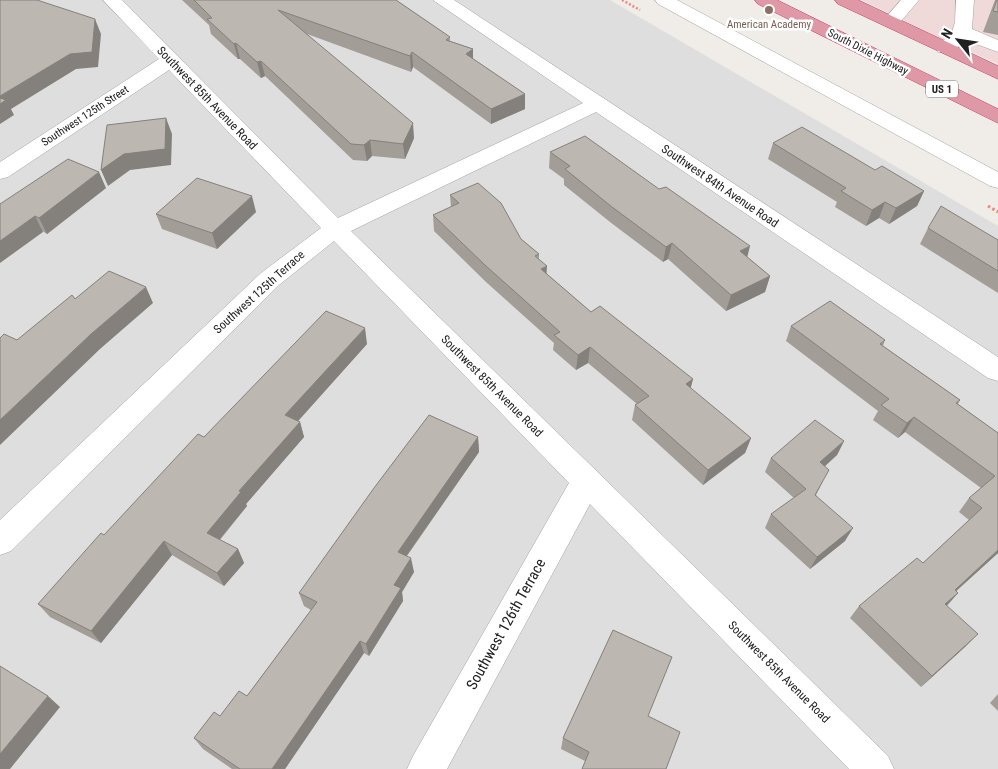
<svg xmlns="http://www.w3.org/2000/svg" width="998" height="769" font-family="'Roboto Condensed',sans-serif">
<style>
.residential{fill:#dfdede}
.commercial{fill:#efdad9}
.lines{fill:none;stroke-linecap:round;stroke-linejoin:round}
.minor-casing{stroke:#a2a2a2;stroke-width:1}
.highway-casing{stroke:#ca396b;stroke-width:1}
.path-far1{stroke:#ed887c;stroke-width:2.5;stroke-dasharray:2 2;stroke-linecap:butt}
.path{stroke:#ed887c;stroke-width:3;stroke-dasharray:2.5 2.5;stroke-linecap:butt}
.minor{fill:#fff;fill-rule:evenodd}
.highway{fill:#df98a5;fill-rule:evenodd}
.wall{fill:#a39d98}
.shaded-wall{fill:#84807c}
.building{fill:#bdb7b1;stroke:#84807c}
.education-dot{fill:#8d6e63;stroke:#fff;stroke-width:2}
.labels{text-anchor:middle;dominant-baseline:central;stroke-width:5;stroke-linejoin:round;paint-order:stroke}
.far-education-label{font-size:11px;fill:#785e54;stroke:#fff}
.far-street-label{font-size:11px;fill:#212121;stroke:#fff}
.shield{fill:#fff;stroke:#646464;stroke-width:1}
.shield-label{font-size:11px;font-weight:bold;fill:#212121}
.street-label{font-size:12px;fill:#212121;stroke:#fff}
.near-street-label{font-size:15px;fill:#212121;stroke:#fff}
</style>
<rect width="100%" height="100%" fill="#f0ede8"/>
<path class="residential" d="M0 0H610L998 226V769H0Z"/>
<path class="commercial" d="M862 0H998V64L938 37Z"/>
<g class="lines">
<defs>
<g id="minor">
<path d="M103 0H122L338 218 583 103 433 0H454L998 357V381L988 378 596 112 351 231 888 756 894 769H849L590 504 447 769H407L413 756 569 483 334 241 279 285 11 551 0 555V520L261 273 321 228 169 70 8 177 0 179V162L159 59Z"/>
<path d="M655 0H677L998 172V188L990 186 658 4Z"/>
<path d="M901 0H919L897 26H885L882 22Z"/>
<path d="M956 0H974L972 29 998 40V52L965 40 952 52H938L936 48 952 32 955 22Z"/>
</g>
<g id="highway">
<path d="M755 0H777L998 109V123L758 4Z"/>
<path d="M835 0H858L998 66V79L838 4Z"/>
</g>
</defs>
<use href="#minor" class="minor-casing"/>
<use href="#highway" class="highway-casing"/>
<path class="path-far1" d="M622 0 640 10"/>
<path class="path" d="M988 206 998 212"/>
<use href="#minor" class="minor"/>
<use href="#highway" class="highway"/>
</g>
<g class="wall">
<path d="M182 0H396L450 37V41L473 49V59L525 94V109L491 124 413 67 411 72 307 34 414 138 405 159 372 156 367 161 353 160 265 76 261 78 240 59H238L211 34 209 25Z"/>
<path d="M995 0H998V35L983 32Z"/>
<path d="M773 143 875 170 924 191 917 206 889 224 879 218 866 226 835 207 837 202 768 159Z"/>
<path d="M550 152 747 257 770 276 765 292 726 311 668 259 663 262 610 222 564 185V179L549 168Z"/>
<path d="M106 188 47 234 0 204Z"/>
<path d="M450 195 521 239 539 254V259L547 274 591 312 693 379 690 388 751 438 745 453 703 485 632 420 635 405 637 404 588 363 576 370 553 350 554 343 486 282 434 231 433 215 451 207Z"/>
<path d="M256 212 217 249 162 229 156 214Z"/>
<path d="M928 228 998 240V293L920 244Z"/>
<path d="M791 326 885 340 883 346 960 400 958 404 998 433V553L956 591 958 593 947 606 966 646 921 687 850 618 859 606 923 563 969 520 959 512 969 498 981 488 905 432 898 438 873 420 878 411 786 341Z"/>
<path d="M367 344 298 421 300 422 304 437 246 504 247 506 220 540 238 549 244 563 224 586 172 555 101 643 50 617 38 604 104 535 204 437Z"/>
<path d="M478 437 479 452 407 556 414 572 402 592 403 601 369 656 364 653 285 769H232L203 749 194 738 247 696 311 610 304 606 299 593Z"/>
<path d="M844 441 837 455 825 466 822 483 816 495 845 541 810 569 765 528 771 514 794 498 765 472 771 458Z"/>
<path d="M998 694V711L990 703Z"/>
<path d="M648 716 585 761 561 749 563 738Z"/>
</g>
<g class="shaded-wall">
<path d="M95 19 101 34 98 67 76 69 11 109 14 115 0 124V96L70 54Z"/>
<path d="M236 43 240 59H238L234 44Z"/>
<path d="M473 49V64L466 54Z"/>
<path d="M412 52 413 67 411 72 410 56Z"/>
<path d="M261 61 265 76 261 78 257 62Z"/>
<path d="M525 94V109L491 124V109Z"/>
<path d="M166 118 172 134 171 165 130 170 108 186 101 170Z"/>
<path d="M413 123 414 138 405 159 403 144Z"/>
<path d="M370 140 372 156 367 161 364 145Z"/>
<path d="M99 172 106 188 47 234 39 218Z"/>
<path d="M924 191 917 206 889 224 896 208Z"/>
<path d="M252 196 256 212 217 249 212 233Z"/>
<path d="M885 202 879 218 866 226 872 210Z"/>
<path d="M35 216 43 232 0 263V241Z"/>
<path d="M672 243 668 259 663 262 666 247Z"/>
<path d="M750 246 746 262 740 251Z"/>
<path d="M547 266 546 282 541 269Z"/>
<path d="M770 276 765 292 726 311 731 295Z"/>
<path d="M146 287 153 303 100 349 0 445V420L91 334Z"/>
<path d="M365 328 367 344 290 430 285 415Z"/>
<path d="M590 347 588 363 576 370 578 355Z"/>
<path d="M693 379 689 395 686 384Z"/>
<path d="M914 417 905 432 898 438 907 423Z"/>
<path d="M300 422 304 437 246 504 247 506 214 546 207 533 239 491Z"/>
<path d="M478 437 479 452 400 565 398 552Z"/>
<path d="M751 438 745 453 703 485 708 470Z"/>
<path d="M844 441 837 455 814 476 820 462Z"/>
<path d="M853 528 845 541 810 569 817 557Z"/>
<path d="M164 541 172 555 101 643 91 631Z"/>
<path d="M238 549 244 563 224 586 217 573Z"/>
<path d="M998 550V553L943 603 955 590Z"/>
<path d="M411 558 414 572 402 592 403 601 369 656 366 644 394 585Z"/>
<path d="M958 593 946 606 945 604Z"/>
<path d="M978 634 966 646 921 687 932 676Z"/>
<path d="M360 641 364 653 285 769H272Z"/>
<path d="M48 696 60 707 10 769H0V754Z"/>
</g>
<g class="building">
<path d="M0 0H37L95 19 92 52 70 54 0 96Z"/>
<path d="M194 0H396L450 37 446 40 473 49 466 54 525 94 491 109 412 52 410 56 278 10 413 123 403 144 370 140 364 145 351 144 261 61 257 62 236 43 234 44 207 19 212 18Z"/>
<path d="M997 0H998V12L993 11Z"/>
<path d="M0 98 6 100 0 104Z"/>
<path d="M166 118 165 149 124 154 101 170 107 125Z"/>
<path d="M802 127 875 170 882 166 924 191 896 208 885 202 872 210 841 191 846 188 773 143Z"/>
<path d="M585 136 659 189 666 187 750 246 740 251 770 276 731 295 672 243 666 247 612 207 565 169 570 166 550 152Z"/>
<path d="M68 159 99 172 39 218 35 216 0 241V204Z"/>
<path d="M197 178 252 196 212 233 156 214Z"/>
<path d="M478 183 501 203 521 239 539 254 535 256 547 266 541 269 591 312 600 306 693 379 686 384 751 438 708 470 635 405 649 396 590 347 578 355 554 335 560 332 486 266 433 215 459 203 450 195Z"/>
<path d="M941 206 998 240V271L928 228Z"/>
<path d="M109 271 146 287 91 334 0 420V338L4 334 17 340 72 295 75 299Z"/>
<path d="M830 301 885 340 880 344 960 400 956 403 998 433V550L955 590 958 593 945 604 978 634 932 676 859 606 917 558 923 563 982 508 969 498 995 476 914 417 907 423 881 405 889 399 791 326Z"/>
<path d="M326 311 365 328 285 415 300 422 239 491 241 492 207 533 238 549 217 573 164 541 91 631 38 604 101 533 104 535 198 434 204 437Z"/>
<path d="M429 415 478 437 398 552 411 558 394 585 401 588 366 644 360 641 272 769H240L194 738 214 712 220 716 239 691 247 696 317 602 299 593 374 488Z"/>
<path d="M815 420 844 441 820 462 829 470 815 495 853 528 817 557 771 514 806 489 771 458Z"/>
<path d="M613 630 672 657 648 716 680 732 666 769H582L589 752 563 738Z"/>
<path d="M0 666 48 696 0 754Z"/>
</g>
<circle class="education-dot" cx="769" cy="10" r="5"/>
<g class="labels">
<g class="far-education-label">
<text x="769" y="24">American Academy</text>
</g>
<g class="far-street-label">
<text transform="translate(868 52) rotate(27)">South Dixie Highway</text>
<text transform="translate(85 116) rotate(-33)">Southwest 125th Street</text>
</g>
<rect class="shield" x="926" y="80.5" width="32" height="17" rx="4"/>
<g class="shield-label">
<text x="942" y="89">US 1</text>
</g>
<g class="street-label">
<text transform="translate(207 98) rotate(46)">Southwest 85th Avenue Road</text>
<text transform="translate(720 186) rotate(34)">Southwest 84th Avenue Road</text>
<text transform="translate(259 292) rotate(-42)">Southwest 125th Terrace</text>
<text transform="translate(492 386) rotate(45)">Southwest 85th Avenue Road</text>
<text transform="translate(779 672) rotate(45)">Southwest 85th Avenue Road</text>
</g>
<g class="near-street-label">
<text transform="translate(506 624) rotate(-61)">Southwest 126th Terrace</text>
</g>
</g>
<g transform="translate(958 40) rotate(300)" stroke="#ffffff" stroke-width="4" paint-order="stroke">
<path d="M0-4L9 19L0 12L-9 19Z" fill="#212121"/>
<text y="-8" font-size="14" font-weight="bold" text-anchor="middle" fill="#212121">N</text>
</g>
</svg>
